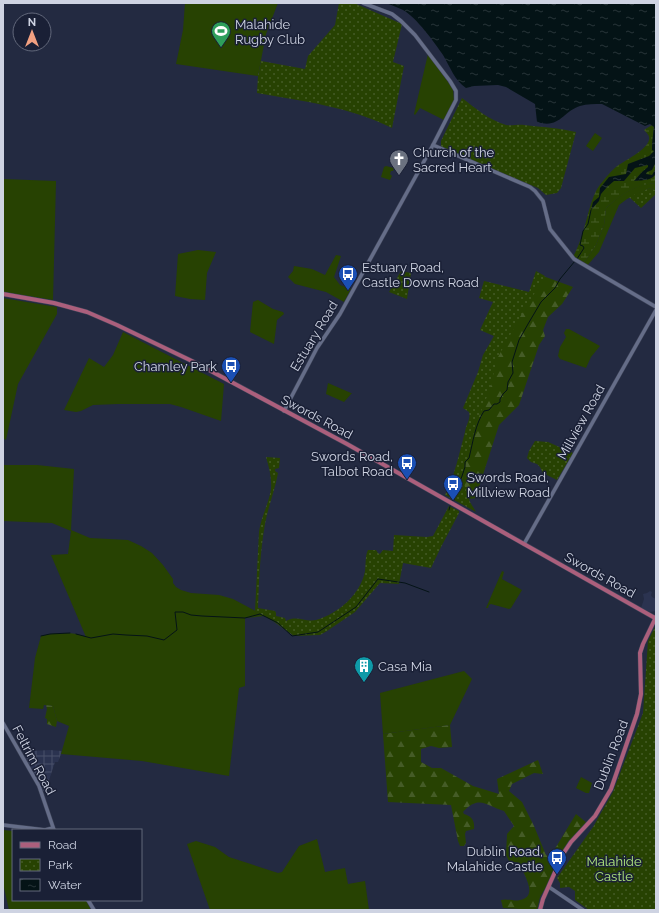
<svg xmlns="http://www.w3.org/2000/svg" width="659" height="913" font-family="Raleway,sans-serif">
<style>
.built{fill:#2b3350}
.industrial{fill:url(#industrial-grid)}
.green{fill:#274202}
.forest{fill:url(#forest-firs)}
.wetland{fill:url(#wetland-marsh)}
.park{fill:url(#park-dots)}
.water{fill:url(#water-ripples)}
.lines{fill:none;stroke-linecap:round;stroke-linejoin:round}
.stream{stroke:#041316;stroke-width:1}
.minor-casing{stroke:#3e4458;stroke-width:4.5}
.major-casing{stroke:#3e4458;stroke-width:5}
.minor{stroke:#656d88;stroke-width:3.5}
.major{stroke:#ab5f7c;stroke-width:4}
.labels{text-anchor:middle;dominant-baseline:central;stroke-width:3;stroke-linejoin:round;paint-order:stroke}
.poi-label{font-size:13px;fill:#ced3e2;stroke:#1a2036;text-anchor:start}
.street-label{font-size:13px;fill:#ced3e2;stroke:#1a2036}
.park-label{font-size:13px;fill:#b0e77d;stroke:#1a2036}
</style>
<defs>
<pattern id="industrial-grid" width="8" height="8" patternUnits="userSpaceOnUse"><rect width="8" height="8" fill="#2b3350"/><path d="M0 4h8M4 0v8" fill="none" stroke="#495069"/></pattern>
<pattern id="forest-firs" width="22" height="20" patternUnits="userSpaceOnUse"><rect width="22" height="20" fill="#274202"/><path d="M5 1l3.5 6h-7zM16 11l3.5 6h-7z" fill="#455c27"/></pattern>
<pattern id="wetland-marsh" width="20" height="14" patternUnits="userSpaceOnUse"><rect width="20" height="14" fill="#274202"/><path d="M1 5h8M5 5V1M11 12h8M15 12V8" fill="none" stroke="#455c27"/></pattern>
<pattern id="park-dots" width="8" height="8" patternUnits="userSpaceOnUse"><rect width="8" height="8" fill="#274202"/><path d="M2 2h.1M6 6h.1" fill="none" stroke="#455c27" stroke-width="1.8" stroke-linecap="round"/></pattern>
<pattern id="water-ripples" width="26" height="14" patternUnits="userSpaceOnUse"><rect width="26" height="14" fill="#041316"/><path d="M2 4q2-2 4 0t4 0M15 11q2-2 4 0t4 0" fill="none" stroke="#273438"/></pattern>
</defs>
<rect width="100%" height="100%" fill="#232a41"/>
<path class="built" d="M650 591 652 592 651 595 652 597 656 599V611L650 612 641 608 644 599 643 594 647 593Z"/>
<path class="industrial" d="M50 750 62 751 58 762H55L46 789 43 791 25 757 31 751Z"/>
<g class="green">
<path d="M185 3H278L266 34 258 76 176 64 183 30Z"/>
<path d="M428 54 453 89 454 101 444 120 420 108 415 115 414 114Z"/>
<path d="M595 133 602 138 593 151 586 146Z"/>
<path d="M386 166 394 168 393 171H391L390 174 392 176 390 180 381 177 384 167Z"/>
<path d="M3 179 56 181 53 300 3 292Z"/>
<path d="M656 183V190H654L650 188 627 199 619 205 599 252 586 267 583 264 596 245 604 225 606 208C621 194 635 184 656 183Z"/>
<path d="M198 250 216 252 207 273 205 300 190 299 175 296 178 254Z"/>
<path d="M336 255 341 256 334 277 340 285 351 289 344 302 326 292 295 284 288 277 293 271 294 266 312 269 325 275Z"/>
<path d="M3 298 57 307V314L18 384 6 440 3 438Z"/>
<path d="M258 300 273 309 283 312 284 314 277 320 274 344 250 332 253 302Z"/>
<path d="M566 329H569L600 346 591 357 586 368 560 359 558 356 560 347 566 337 564 333Z"/>
<path d="M123 332 224 384 221 421 181 407 170 404H118L93 405 81 411 76 412 64 410 89 358 104 367 113 355Z"/>
<path d="M328 383 351 393H352L344 402 326 394Z"/>
<path d="M3 465H37L74 469 71 530 90 538 128 540 141 546 152 553 163 565 173 579V583L176 587 181 590 191 593 219 595 233 599 265 616 245 618V686L239 688 229 776 142 761 61 754 69 726 57 721 53 706 44 705 43 709 29 708 35 658 41 636C55 633 73 631 86 637L51 555 68 554 71 531 52 523 3 521Z"/>
<path d="M502 571 504 572 502 579 522 590 511 608 509 609 491 604 489 605 488 608H486Z"/>
<path d="M464 671 472 679 450 725 383 734 380 693Z"/>
<path d="M581 777 592 783 589 793H586L576 788Z"/>
<path d="M3 830 13 831V900H86L91 910H9L3 883Z"/>
<path d="M317 839 325 872 345 868 348 884 365 881 369 910H210L187 844 196 841 215 847 229 857 278 873 282 872 299 846Z"/>
</g>
<g class="forest">
<path d="M543 276 573 287 562 304 548 317 543 330 545 336 539 345 519 405 499 425 479 487 478 498 468 499 454 483 497 346Z"/>
<path d="M46 705 53 706 57 721 56 727 47 724V719L45 718 47 709Z"/>
<path d="M450 725 452 747 439 748 431 746 421 749V762L432 768H441L473 786 499 794 497 779 538 760 543 774 534 773 512 784 509 791 522 802 534 826 546 855 549 856 553 852 576 814 587 823 568 842 549 882 540 897 537 910 503 908 501 900C508 898 514 902 520 900 540 896 522 873 520 863L509 861 506 855 507 834 514 826 504 811C487 806 479 794 463 812L464 814C471 816 475 820 474 829L466 831 465 834 466 843 464 846H460L458 841 451 805 388 802 383 734Z"/>
</g>
<path class="wetland" d="M652 125 654 127 652 149 656 152V183C635 185 621 194 606 208L604 225 596 245 583 264 573 257C580 244 584 229 588 214 592 201 594 191 603 181 607 176 611 171 616 167 622 162 652 148 649 137 649 135 646 132 644 130Z"/>
<g class="park">
<path d="M339 3H354L402 24 393 62 404 66 392 128C350 107 303 101 257 93L258 76 261 61 305 69 308 56 335 25Z"/>
<path d="M462 98C475 108 489 120 506 125 512 126 519 124 524 125 542 127 559 128 576 132L561 188 557 193 546 195 538 188 443 149 441 146V141Z"/>
<path d="M650 188 654 190H656V194L641 208 629 197Z"/>
<path d="M401 271 411 273 407 299 389 292Z"/>
<path d="M536 271 545 276 520 317 497 359 490 389 476 424 462 478 470 502 476 512 445 495C455 475 459 454 465 432 466 425 471 419 469 412L463 408 478 372 483 355 494 336 480 330 493 302 479 298 484 281 529 292Z"/>
<path d="M535 441 548 442 573 453 557 480 543 473 540 467 537 464 531 462 527 458 529 451Z"/>
<path d="M266 457 280 458 279 468 275 469V471L278 473C275 490 268 507 265 524 260 552 259 580 258 608L275 611 276 613V616L285 618 286 621C288 620 290 619 291 619 299 617 307 622 316 620 338 614 361 594 365 571 366 564 365 556 368 550H376L378 553 380 554 383 550 393 551 394 535 427 537 433 536 449 506 459 511V513L441 547 431 568 403 563 399 584 380 583 355 612 327 631 320 635 294 636 273 621 255 611 259 532C261 517 269 503 271 489 272 478 269 467 266 457Z"/>
<path d="M656 625V910H589L575 900V891L569 887 560 888V883L557 878 593 827 613 792 643 713 648 641Z"/>
</g>
<path class="water" d="M386 3H656V162L652 170 647 172 646 174 652 175 655 170H656C656 181 643 180 634 181L642 172 648 167V165L635 168 624 181H614L607 187 601 194 599 201 591 210 593 202 599 197 600 188 609 177 626 174 628 164 649 156 654 151 652 150C652 142 653 134 654 127L650 124 645 126 602 104C595 104 587 104 580 106 562 112 560 129 537 122L535 104 506 87 498 85 474 86 466 88C455 81 450 67 443 55 435 43 416 17 403 10 398 8 392 5 386 3Z"/>
<g class="lines">
<g class="stream">
<path d="M577 259 584 248 583 246 580 245 583 231 588 224 591 210"/>
<path d="M454 500 465 467V462L469 458C473 442 475 425 484 411L489 410 494 404H497L500 402V399L503 394 507 390 508 382 513 373 512 362 519 340 528 324 541 302 555 288 560 279 575 261"/>
<path d="M449 510 450 506"/>
<path d="M378 579 405 583 429 592"/>
<path d="M76 634 91 638 113 634 126 635 147 636 164 640 177 630 175 612H183L191 615 202 616 245 618 260 614 278 623 292 636 318 632 356 607 378 579"/>
<path d="M41 636 50 634 70 633"/>
</g>
<defs>
<g id="minor">
<path d="M433 145 530 187 535 191 543 201 550 229 574 259 656 307"/>
<path d="M284 411 317 348 340 314 433 145 456 100V91L450 81 415 35 401 21 392 14 363 3"/>
<path d="M524 544 656 310"/>
<path d="M3 723 39 786 54 830"/>
<path d="M3 825 45 830 53 828"/>
<path d="M549 887 583 910"/>
<path d="M88 900 94 910"/>
</g>
<g id="major">
<path d="M3 294 54 303 87 312 117 325 196 363 347 444 655 618"/>
<path d="M540 910 543 899 563 854 571 842 595 816 611 789 637 714 641 694 640 653 643 644 656 617"/>
</g>
</defs>
<use href="#minor" class="minor-casing"/>
<use href="#major" class="major-casing"/>
<use href="#minor" class="minor"/>
<use href="#major" class="major"/>
</g>
<defs>
<symbol id="stadium-pin" viewBox="-11 -11 22 30"><path d="M0 17L-7.5 6A9.5 9.5 0 1 1 7.5 6Z" fill="#2e9e5b" stroke="#1a2036"/><path d="M0-5a6.5 5 0 1 0 0 10a6.5 5 0 1 0 0-10ZM-3.5-1.8h7v3.6h-7Z" fill="#fff"/></symbol>
<symbol id="church-pin" viewBox="-11 -11 22 30"><path d="M0 17L-7.5 6A9.5 9.5 0 1 1 7.5 6Z" fill="#6b7280" stroke="#1a2036"/><path d="M-1.2-6h2.4v3.5h3.3v2.4h-3.3V6h-2.4V-.1h-3.3v-2.4h3.3Z" fill="#fff"/></symbol>
<symbol id="bus-pin" viewBox="-11 -11 22 30"><path d="M0 17L-7.5 6A9.5 9.5 0 1 1 7.5 6Z" fill="#1a4fb4" stroke="#1a2036"/><path d="M-5-6H5V4H4V6H2V4H-2V6H-4V4H-5ZM-3.5-4V0h7V-4ZM-3.5 1.2v1.5H-2V1.2ZM2 1.2v1.5H3.5V1.2Z" fill="#fff"/></symbol>
<symbol id="building-pin" viewBox="-11 -11 22 30"><path d="M0 17L-7.5 6A9.5 9.5 0 1 1 7.5 6Z" fill="#0f9aa8" stroke="#1a2036"/><path d="M-4-6H4V6H1V3H-1V6H-4ZM-2.5-4.3h1.7v1.8h-1.7ZM.8-4.3h1.7v1.8H.8ZM-2.5-1h1.7V.8h-1.7ZM.8-1h1.7V.8H.8Z" fill="#fff"/></symbol>
</defs>
<g fill-rule="evenodd">
<use href="#stadium-pin" x="210" y="20" width="22" height="30"/>
<use href="#church-pin" x="388" y="148" width="22" height="30"/>
<use href="#bus-pin" x="337" y="263" width="22" height="30"/>
<use href="#bus-pin" x="220" y="355" width="22" height="30"/>
<use href="#bus-pin" x="396" y="452" width="22" height="30"/>
<use href="#bus-pin" x="442" y="473" width="22" height="30"/>
<use href="#building-pin" x="353" y="655" width="22" height="30"/>
<use href="#bus-pin" x="546" y="847" width="22" height="30"/>
</g>
<g class="labels">
<g class="poi-label">
<text x="235" y="24">Malahide<tspan x="235" dy="15">Rugby Club</tspan></text>
<text x="413" y="152">Church of the<tspan x="413" dy="15">Sacred Heart</tspan></text>
<text x="362" y="267">Estuary Road,<tspan x="362" dy="15">Castle Downs Road</tspan></text>
<text x="217" y="366" text-anchor="end">Chamley Park</text>
<text x="393" y="456" text-anchor="end">Swords Road,<tspan x="393" dy="15">Talbot Road</tspan></text>
<text x="467" y="477">Swords Road,<tspan x="467" dy="15">Millview Road</tspan></text>
<text x="378" y="666">Casa Mia</text>
<text x="543" y="851" text-anchor="end">Dublin Road,<tspan x="543" dy="15">Malahide Castle</tspan></text>
</g>
<g class="street-label">
<text transform="translate(314 336) rotate(-59)">Estuary Road</text>
<text transform="translate(317 417) rotate(28)">Swords Road</text>
<text transform="translate(581 422) rotate(-61)">Millview Road</text>
<text transform="translate(600 575) rotate(29)">Swords Road</text>
<text transform="translate(611 755) rotate(-69)">Dublin Road</text>
<text transform="translate(34 760) rotate(62)">Feltrim Road</text>
</g>
<g class="park-label">
<text x="614" y="861">Malahide<tspan x="614" dy="15">Castle</tspan></text>
</g>
</g>
<rect width="659" height="913" fill="none" stroke="#ced3e2" stroke-width="8"/>
<rect x="12" y="829" width="130" height="72" fill="#1a2036" stroke="#62687b"/>
<rect x="20" y="842" width="20" height="6" fill="#ab5f7c" stroke="#62687b"/>
<text x="48" y="849" font-size="12" fill="#ced3e2">Road</text>
<rect x="20" y="859" width="20" height="12" fill="url(#park-dots)" stroke="#62687b"/>
<text x="48" y="869" font-size="12" fill="#ced3e2">Park</text>
<rect x="20" y="879" width="20" height="12" fill="url(#water-ripples)" stroke="#62687b"/>
<text x="48" y="889" font-size="12" fill="#ced3e2">Water</text>
<g transform="translate(32 32)"><circle r="19" fill="#1a2036" stroke="#62687b"/>
<path d="M0-3L7 15L0 10L-7 15Z" fill="#f2a081"/>
<text y="-6" font-size="11" font-weight="bold" text-anchor="middle" fill="#ced3e2">N</text>
</g>
</svg>
